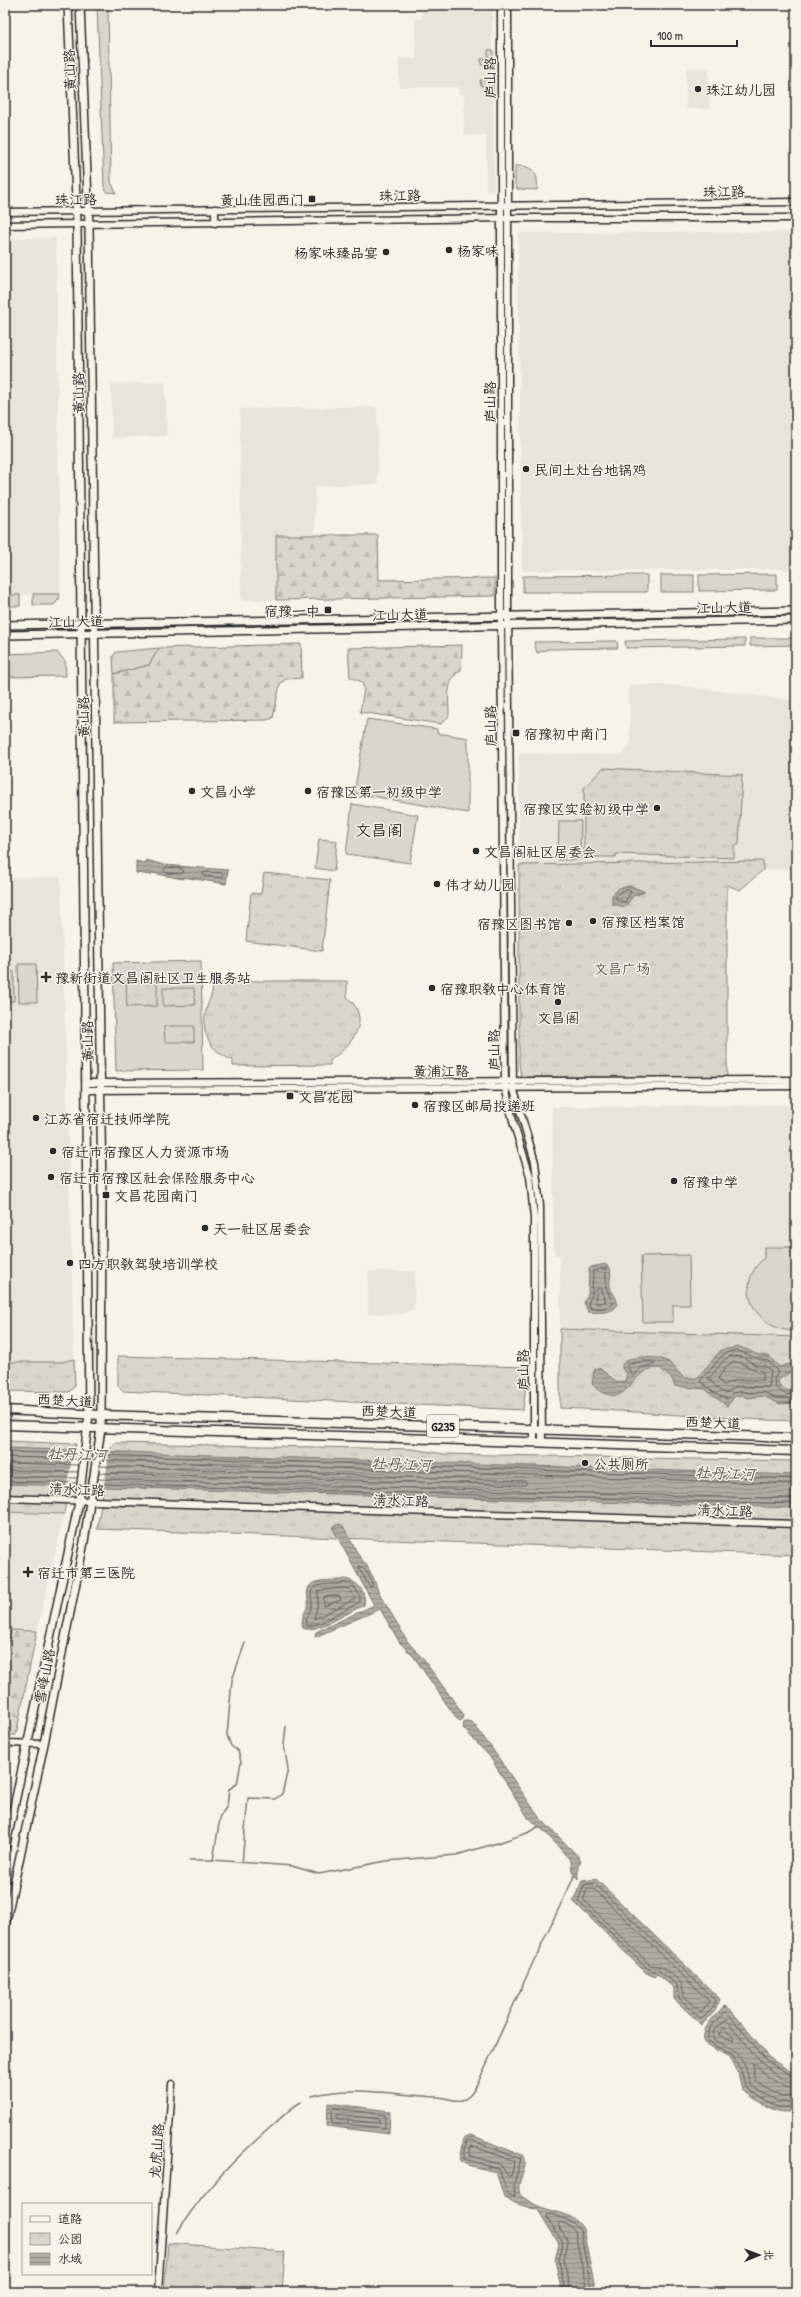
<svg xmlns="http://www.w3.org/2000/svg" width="801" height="2297" font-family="'Patrick Hand','LXGW WenKai TC',sans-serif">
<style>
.built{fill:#e8e4da}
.green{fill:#dad6cc;stroke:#82807c}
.forest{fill:url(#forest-firs);stroke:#82807c}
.park{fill:url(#park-tufts);stroke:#82807c}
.water{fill:url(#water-rules);stroke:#7a7874}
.pier{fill:#f7f3e8}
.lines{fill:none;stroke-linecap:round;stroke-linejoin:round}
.shore{stroke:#605f5b;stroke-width:1}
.stream{stroke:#7a7874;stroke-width:1.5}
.tertiary-casing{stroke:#2b2b2b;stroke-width:9}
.secondary-casing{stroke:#2b2b2b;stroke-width:10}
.trunk-casing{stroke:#2b2b2b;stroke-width:11}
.tertiary{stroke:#f7f3e8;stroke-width:6}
.secondary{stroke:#f7f3e8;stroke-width:7}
.trunk{stroke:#f7f3e8;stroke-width:8}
.poi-dot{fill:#2b2b2b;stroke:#f7f3e8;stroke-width:1.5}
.labels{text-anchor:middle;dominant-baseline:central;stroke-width:3;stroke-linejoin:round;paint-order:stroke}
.shield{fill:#f7f3e8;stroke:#686764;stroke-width:1}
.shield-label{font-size:13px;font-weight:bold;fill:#2b2b2b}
.street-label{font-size:14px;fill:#2b2b2b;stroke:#f7f3e8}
.poi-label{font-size:14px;fill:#2b2b2b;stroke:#f7f3e8;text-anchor:start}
.park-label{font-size:14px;fill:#575653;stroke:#f7f3e8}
.water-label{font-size:15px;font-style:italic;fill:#53524f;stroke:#f7f3e8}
.quarter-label{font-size:16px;fill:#2b2b2b;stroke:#f7f3e8}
</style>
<defs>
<pattern id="forest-firs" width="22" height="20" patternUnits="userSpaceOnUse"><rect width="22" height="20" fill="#dad6cc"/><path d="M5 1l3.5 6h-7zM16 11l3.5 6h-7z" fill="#bbb8af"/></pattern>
<pattern id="park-tufts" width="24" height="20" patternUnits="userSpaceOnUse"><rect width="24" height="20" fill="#dad6cc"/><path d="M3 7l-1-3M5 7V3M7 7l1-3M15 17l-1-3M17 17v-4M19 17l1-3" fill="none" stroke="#bbb8af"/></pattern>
<pattern id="water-rules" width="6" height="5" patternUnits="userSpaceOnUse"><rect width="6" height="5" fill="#afaca4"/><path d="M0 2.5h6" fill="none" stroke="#8f8c86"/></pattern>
</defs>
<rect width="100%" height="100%" fill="#f7f3e8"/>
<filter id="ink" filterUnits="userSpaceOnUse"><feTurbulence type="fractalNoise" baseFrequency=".025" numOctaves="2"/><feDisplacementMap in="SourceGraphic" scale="8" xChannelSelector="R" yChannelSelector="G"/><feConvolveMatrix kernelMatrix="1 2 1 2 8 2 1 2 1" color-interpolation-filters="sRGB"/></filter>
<g filter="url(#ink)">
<g class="built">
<path d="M422 5H446L447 11 492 12 494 192 486 191V135H464V94H459V87H399V58L416 59 415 19H422Z"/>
<rect x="686" y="68" width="23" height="41"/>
<path d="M796 232V569L522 571 518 233Z"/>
<path d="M5 238H56L60 594 5 595Z"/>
<path d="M165 382 167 436 112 438 111 384Z"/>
<path d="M377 407 378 484 315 486V536H276V600H241L240 409Z"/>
<path d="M629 685H674L796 701V869L763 870V861L519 865V753L621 755 630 746Z"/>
<path d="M61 877 74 1359 62 1362H5V878Z"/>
<path d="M796 1105V1337L560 1329V1255H554L552 1107Z"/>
<path d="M368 1271H415L414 1309 401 1314H368Z"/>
<path d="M5 1512 64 1514 37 1631 5 1629Z"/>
</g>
<g class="green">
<path d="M97 5H108L111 182 116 193 106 192 104 187Z"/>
<path d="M488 50H493V65H481V59H488Z"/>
<path d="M480 80H493V96H487V86H481Z"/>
<path d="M515 166C533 165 539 173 537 190L517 189 515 185Z"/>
<path d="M777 574V590L699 591V575Z"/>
<path d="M647 575V592H523V576Z"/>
<rect x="661" y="575" width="33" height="17"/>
<path d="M33 594H60L59 599 54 605H33Z"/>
<rect x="5" y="595" width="15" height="11"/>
<path d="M750 638H796V645L750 646Z"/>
<path d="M745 639V646L626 648 625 641Z"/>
<path d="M617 641 618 648 548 649 537 653 534 642Z"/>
<path d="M159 648 149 665 114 674 113 656 116 652Z"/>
<path d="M57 652 65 661 66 676 5 677V654Z"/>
<path d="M367 719 437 729V733L468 738V813L354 793Z"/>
<path d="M352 804 418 815 410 863 346 854Z"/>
<path d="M559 821H581L580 860H558Z"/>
<path d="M319 839 337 841 334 871 315 868Z"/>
<path d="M201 961 203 1070 116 1071 113 963Z"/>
<path d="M18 964H36L37 1002H19Z"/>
<path d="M5 971 14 972V1001H5Z"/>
<path d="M764 1247H796V1331C757 1332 731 1287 764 1258Z"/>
<path d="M689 1255 690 1305H673V1322H643L641 1256Z"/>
</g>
<g class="forest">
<path d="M276 535H378L379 580 495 578V596L276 600Z"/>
<path d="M301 644 302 678 286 679 280 684 273 718 267 720 114 722V674L149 665 159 648Z"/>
<path d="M462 645 461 670C445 680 449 699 449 716L441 724 360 712 364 689 362 682 350 677 348 648Z"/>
<path d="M11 1630 37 1631 16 1735H5V1659Z"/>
</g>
<g class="park">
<path d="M603 768 742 775 739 845H734V858L616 854V857H584V788Z"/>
<path d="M763 861V870L740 890 727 885V1077H521L519 1063V865Z"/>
<path d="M264 873 330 880 322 951 246 941 251 893 261 894Z"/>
<path d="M126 981H157V1006L127 1007Z"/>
<path d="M213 981H347V997C373 1019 352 1046 330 1060V1065L233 1066V1060C211 1052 200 1034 206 1011 209 997 213 997 213 981Z"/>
<path d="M163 988H194L195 1005 163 1006Z"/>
<path d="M164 1026H194V1042H165Z"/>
<path d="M560 1329 796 1337V1421C717 1419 639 1411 560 1408Z"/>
<path d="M118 1356 528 1367 523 1410 122 1391 118 1385Z"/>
<path d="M74 1359 75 1386 69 1392 5 1391V1362H62Z"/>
<path d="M5 1441 76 1444 64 1514 5 1512Z"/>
<path d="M115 1443 412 1449 444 1454 796 1461V1555L97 1529 110 1450Z"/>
<path d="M168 2243 285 2252 282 2292H164Z"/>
</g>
<g class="water">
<path d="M146 860 164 865 228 870 226 884 183 877V879L152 873 151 875 136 873V861L144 863Z"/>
<path d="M631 886 645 892 633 896 625 907 612 904V895L619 888Z"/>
<path d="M605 1264 610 1268C612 1274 609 1281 610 1287 611 1292 616 1296 617 1301 619 1314 596 1313 588 1312L584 1302 588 1294 589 1269 591 1267Z"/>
<path d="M739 1347C753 1350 753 1356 769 1356L779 1367 790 1364 795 1365 796 1374 790 1372 778 1380 779 1386 788 1391 796 1388V1403L780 1404 763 1396 747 1398 742 1395 735 1396 727 1406C720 1400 712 1396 705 1389L675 1386 672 1379 660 1368C655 1368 646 1369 642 1373 629 1383 624 1402 604 1393 599 1391 596 1389 592 1384L594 1370 599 1368 617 1382 625 1381 627 1373 622 1369V1364L628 1359 644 1357 659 1358 669 1362 684 1378H697L721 1350Z"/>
<path d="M5 1448 796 1475V1508L5 1484Z"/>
<path d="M339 1524 343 1526 359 1556 367 1566 374 1579 378 1591 408 1642 423 1659 464 1715 463 1719 460 1721 457 1719 414 1657 400 1643 380 1609 315 1637 316 1632 374 1605 333 1529 334 1526Z"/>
<path d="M344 1579C357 1580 367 1592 364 1605 353 1610 312 1635 303 1628 300 1619 305 1613 308 1605 309 1599 306 1595 308 1589 312 1577 333 1582 344 1579Z"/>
<path d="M468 1721 472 1722 491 1747 539 1817 578 1856 581 1862 578 1866V1879L572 1872 571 1861 545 1832 529 1819 490 1757 463 1728 464 1722Z"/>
<path d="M596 1879 720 1999 715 2011 702 2025 674 1999V1988L657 1974 654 1977 645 1972 573 1901 582 1881Z"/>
<path d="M724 2006 730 2009 771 2059 796 2075V2110C776 2118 758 2100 742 2090L738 2072 730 2057 704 2043C701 2027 714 2017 724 2006Z"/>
<path d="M328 2103 390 2111 389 2134 327 2126Z"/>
<path d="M471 2135 524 2156C530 2170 513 2182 521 2196 528 2200 534 2205 541 2207 557 2213 574 2213 583 2229L596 2292H562L555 2260 559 2244 538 2210 517 2204 504 2197 496 2172 467 2165 460 2161 464 2137Z"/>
</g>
<path class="pier" d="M74 1448 110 1450 103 1490 66 1489Z"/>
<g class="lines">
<g class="shore">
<path d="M167 867 182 869 184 872 180 874 166 873 164 870Z"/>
<path d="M206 872 222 873 223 878 204 876 203 874Z"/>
<path d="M629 890 631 892 625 902 616 899V896L621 891Z"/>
<path d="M606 1269V1287L613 1304 604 1308 591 1309 588 1303 592 1295 593 1271Z"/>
<path d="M600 1288 606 1301 597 1304 595 1302 597 1289Z"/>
<path d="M731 1356 743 1357 755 1365 766 1366 771 1372 769 1387 737 1386 726 1393 720 1391 708 1378C717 1372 720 1360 731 1356Z"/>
<path d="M644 1361H653L655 1364 640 1368 634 1375H632L627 1365Z"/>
<path d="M733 1362C744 1361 751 1371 763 1371V1380H736L723 1385 718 1378 726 1367Z"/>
<path d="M796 1393 787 1395 776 1388 774 1379 778 1372 768 1361C740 1357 735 1336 712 1368 708 1373 704 1375 700 1381L717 1395 727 1399 733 1393 742 1391 749 1393 764 1392 775 1398 796 1399"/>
<path d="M5 1452 80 1454"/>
<path d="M102 1455 796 1479"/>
<path d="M5 1457 79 1459"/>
<path d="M101 1460 796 1484"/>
<path d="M5 1463 79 1465"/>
<path d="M5 1470 78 1472"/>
<path d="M99 1473 525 1485 527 1483 525 1481 100 1466"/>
<path d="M5 1476 77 1478"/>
<path d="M98 1479 796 1499"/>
<path d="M5 1481 77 1483"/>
<path d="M97 1484 796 1504"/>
<path d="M360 1566C366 1568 373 1581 372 1587L369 1586 359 1568Z"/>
<path d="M344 1583 353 1585 360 1596V1602L318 1624 306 1626C305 1620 309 1614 311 1608 313 1602 311 1599 311 1593 313 1581 335 1586 344 1583Z"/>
<path d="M345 1588 350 1589 355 1599 314 1619 318 1603V1591Z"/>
<path d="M340 1596 341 1600 324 1606V1597Z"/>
<path d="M595 1884 715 2000 712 2009 703 2018H700L679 1998 677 1985 658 1970 652 1971 648 1969 578 1901 584 1885Z"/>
<path d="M587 1889H594L709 2001 703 2011H700L684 1996 682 1984 671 1973 660 1966 650 1965 584 1900Z"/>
<path d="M724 2028 734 2038V2041L719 2035Z"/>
<path d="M796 2078 768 2062 727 2012H724L710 2028 707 2041 733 2055 741 2070 746 2088 777 2107H796"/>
<path d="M796 2083C771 2082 741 2037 726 2019L714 2030 713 2039 736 2051 746 2068 750 2085 779 2102H796"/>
<path d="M796 2089C782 2089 763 2074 754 2063L752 2064 755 2081 781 2097 796 2096"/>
<path d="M334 2108 385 2115V2128L333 2123 332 2110Z"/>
<path d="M337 2114 379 2119 380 2122 378 2123 338 2119Z"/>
<path d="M467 2140H471L521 2159 514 2184 515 2197 508 2194 499 2169 464 2159Z"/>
<path d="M471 2146 515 2161 511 2176H508L500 2164 470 2156Z"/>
<path d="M565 2292 559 2260 563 2243 547 2217 548 2213 570 2221 580 2230 592 2292"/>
<path d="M570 2292 564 2259 568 2242 558 2225 560 2222 568 2225 575 2232 587 2292"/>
</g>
<g class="stream">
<path d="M189 1860H213L292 1866 319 1874 386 1861 456 1855 501 1842 527 1833 538 1827"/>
<path d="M213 1860 219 1824 221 1815 227 1806 229 1789 237 1784 241 1762 238 1751 231 1746 227 1735 232 1680 245 1643"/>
<path d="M242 1863 248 1798 275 1799 282 1794 288 1769 284 1745 286 1726"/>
<path d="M312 2096C352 2085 396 2095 438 2097 445 2097 455 2102 462 2100 469 2099 473 2091 477 2085L535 1958 539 1954 542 1943 575 1875"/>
<path d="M177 2233C202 2191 236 2157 272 2126 281 2118 290 2108 301 2102"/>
</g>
<defs>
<g id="tertiary">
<path d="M501 5V626L505 1087 514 1125 530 1176 534 1218V1442"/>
<path d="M508 5V615L513 1087 535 1162 540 1206 542 1442"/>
<path d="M215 209V223"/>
<path d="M5 212 796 202"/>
<path d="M5 225 509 218H796"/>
<path d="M87 1083 796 1080"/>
<path d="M87 1090 796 1086"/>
<path d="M5 1498 796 1524"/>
<path d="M5 1743 44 1744"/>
<path d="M158 2292 172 2084"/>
</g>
<g id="secondary">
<path d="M5 625 796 611"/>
<path d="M5 635 796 620"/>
<path d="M5 1849 79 1502 89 1414 77 224 68 5"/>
<path d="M5 1926 44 1744 84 1542 101 1429 102 1198 89 224 80 5"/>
</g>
<g id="trunk">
<path d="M5 1410 101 1415 796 1438"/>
<path d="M5 1425 796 1451"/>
</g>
</defs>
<use href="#tertiary" class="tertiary-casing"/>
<use href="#secondary" class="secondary-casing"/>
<use href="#trunk" class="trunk-casing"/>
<use href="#tertiary" class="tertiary"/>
<use href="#secondary" class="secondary"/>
<use href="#trunk" class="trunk"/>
</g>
</g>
<g class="poi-dot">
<circle cx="698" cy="89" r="4"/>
<rect x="308" y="195" width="8" height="8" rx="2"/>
<circle cx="449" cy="250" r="4"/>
<circle cx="386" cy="252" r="4"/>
<circle cx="526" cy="469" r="4"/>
<rect x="324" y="606" width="8" height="8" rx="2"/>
<rect x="512" y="729" width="8" height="8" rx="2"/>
<circle cx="192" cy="791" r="4"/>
<circle cx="308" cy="791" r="4"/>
<circle cx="657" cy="808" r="4"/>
<circle cx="476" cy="851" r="4"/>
<circle cx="437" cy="884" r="4"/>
<circle cx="593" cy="921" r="4"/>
<circle cx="569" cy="923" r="4"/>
<path d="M44 971h4v4h4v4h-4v4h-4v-4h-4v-4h4z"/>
<circle cx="432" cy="988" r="4"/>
<circle cx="558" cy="1002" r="4"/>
<rect x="286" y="1092" width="8" height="8" rx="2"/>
<circle cx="415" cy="1105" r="4"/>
<circle cx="36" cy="1118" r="4"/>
<circle cx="53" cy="1151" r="4"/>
<circle cx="51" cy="1177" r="4"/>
<circle cx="674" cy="1181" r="4"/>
<rect x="102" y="1191" width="8" height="8" rx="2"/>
<circle cx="205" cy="1228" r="4"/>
<circle cx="70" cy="1263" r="4"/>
<circle cx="585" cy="1463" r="4"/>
<path d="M26 1566h4v4h4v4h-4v4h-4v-4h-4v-4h4z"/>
</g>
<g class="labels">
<rect class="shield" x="427" y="1415" width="32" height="22" rx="3"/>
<g class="shield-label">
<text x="443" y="1426">G235</text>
</g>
<g class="street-label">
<text transform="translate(69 70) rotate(-92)">黄山路</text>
<text transform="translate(489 78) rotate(-90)">庐山路</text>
<text transform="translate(724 191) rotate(-1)">珠江路</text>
<text transform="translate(400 195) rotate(-1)">珠江路</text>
<text transform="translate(76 199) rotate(-1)">珠江路</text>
<text transform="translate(78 393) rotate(-91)">黄山路</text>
<text transform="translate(489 402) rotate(-90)">庐山路</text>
<text transform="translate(724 607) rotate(-1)">江山大道</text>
<text transform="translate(400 614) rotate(-1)">江山大道</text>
<text transform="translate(76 621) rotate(-1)">江山大道</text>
<text transform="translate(83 717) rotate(-91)">黄山路</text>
<text transform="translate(490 726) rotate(-91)">庐山路</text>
<text transform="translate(87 1041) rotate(-91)">黄山路</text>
<text transform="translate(493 1050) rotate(-90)">庐山路</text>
<text x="441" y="1070">黄浦江路</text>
<text transform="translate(522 1370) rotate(-90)">庐山路</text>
<text transform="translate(65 1400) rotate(3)">西楚大道</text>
<text transform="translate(389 1411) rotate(2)">西楚大道</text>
<text transform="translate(713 1422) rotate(2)">西楚大道</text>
<text transform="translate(77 1489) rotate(2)">清水江路</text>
<text transform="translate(401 1500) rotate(2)">清水江路</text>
<text transform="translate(725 1510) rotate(2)">清水江路</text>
<text transform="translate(44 1676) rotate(-79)">雪峰山路</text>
<text transform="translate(156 2151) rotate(-86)">龙虎山路</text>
</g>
<g class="poi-label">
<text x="706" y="89">珠江幼儿园</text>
<text x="304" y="199" text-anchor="end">黄山佳园西门</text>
<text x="457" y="250">杨家味</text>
<text x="378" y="252" text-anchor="end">杨家味臻品宴</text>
<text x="534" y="469">民间土灶台地锅鸡</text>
<text x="320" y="610" text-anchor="end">宿豫一中</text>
<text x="524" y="733">宿豫初中南门</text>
<text x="200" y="791">文昌小学</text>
<text x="316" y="791">宿豫区第一初级中学</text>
<text x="649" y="808" text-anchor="end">宿豫区实验初级中学</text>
<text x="484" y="851">文昌阁社区居委会</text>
<text x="445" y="884">伟才幼儿园</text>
<text x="601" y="921">宿豫区档案馆</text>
<text x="561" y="923" text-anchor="end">宿豫区图书馆</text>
<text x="55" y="977">豫新街道文昌阁社区卫生服务站</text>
<text x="440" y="988">宿豫职教中心体育馆</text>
<text x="558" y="1017" text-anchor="middle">文昌阁</text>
<text x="298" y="1096">文昌花园</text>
<text x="423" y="1105">宿豫区邮局投递班</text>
<text x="44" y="1118">江苏省宿迁技师学院</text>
<text x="61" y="1151">宿迁市宿豫区人力资源市场</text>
<text x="59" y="1177">宿迁市宿豫区社会保险服务中心</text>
<text x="682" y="1181">宿豫中学</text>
<text x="114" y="1195">文昌花园南门</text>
<text x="213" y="1228">天一社区居委会</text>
<text x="78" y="1263">四方职教驾驶培训学校</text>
<text x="593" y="1463">公共厕所</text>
<text x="37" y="1572">宿迁市第三医院</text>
</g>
<g class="park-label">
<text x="622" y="968">文昌广场</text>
</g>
<g class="water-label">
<text transform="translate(77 1454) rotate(2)">牡丹江河</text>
<text transform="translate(401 1464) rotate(2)">牡丹江河</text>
<text transform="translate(725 1473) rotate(2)">牡丹江河</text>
</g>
<g class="quarter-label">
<text x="379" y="830">文昌阁</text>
</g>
</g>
<rect width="801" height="2297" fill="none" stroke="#f7f3e8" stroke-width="20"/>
<rect x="10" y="10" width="781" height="2277" fill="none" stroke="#2b2b2b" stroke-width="1.5" filter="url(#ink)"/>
<rect x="22" y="2203" width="130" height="72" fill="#f7f3e8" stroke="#a5a39c"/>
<rect x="30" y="2216" width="20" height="6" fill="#f7f3e8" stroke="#a5a39c"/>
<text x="58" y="2223" font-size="12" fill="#2b2b2b">道路</text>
<rect x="30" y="2233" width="20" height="12" fill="url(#park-tufts)" stroke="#a5a39c"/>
<text x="58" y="2243" font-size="12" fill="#2b2b2b">公园</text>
<rect x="30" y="2253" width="20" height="12" fill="url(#water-rules)" stroke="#a5a39c"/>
<text x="58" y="2263" font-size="12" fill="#2b2b2b">水域</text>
<g transform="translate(759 2255) rotate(89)" stroke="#f7f3e8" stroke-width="3" paint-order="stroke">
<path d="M0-3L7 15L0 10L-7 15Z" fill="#2b2b2b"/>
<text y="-6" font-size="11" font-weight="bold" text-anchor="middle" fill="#2b2b2b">北</text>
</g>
<path d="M651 40v6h86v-6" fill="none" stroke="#2b2b2b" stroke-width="2"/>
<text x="657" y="40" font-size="12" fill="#2b2b2b" stroke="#f7f3e8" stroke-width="3" paint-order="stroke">100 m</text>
</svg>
